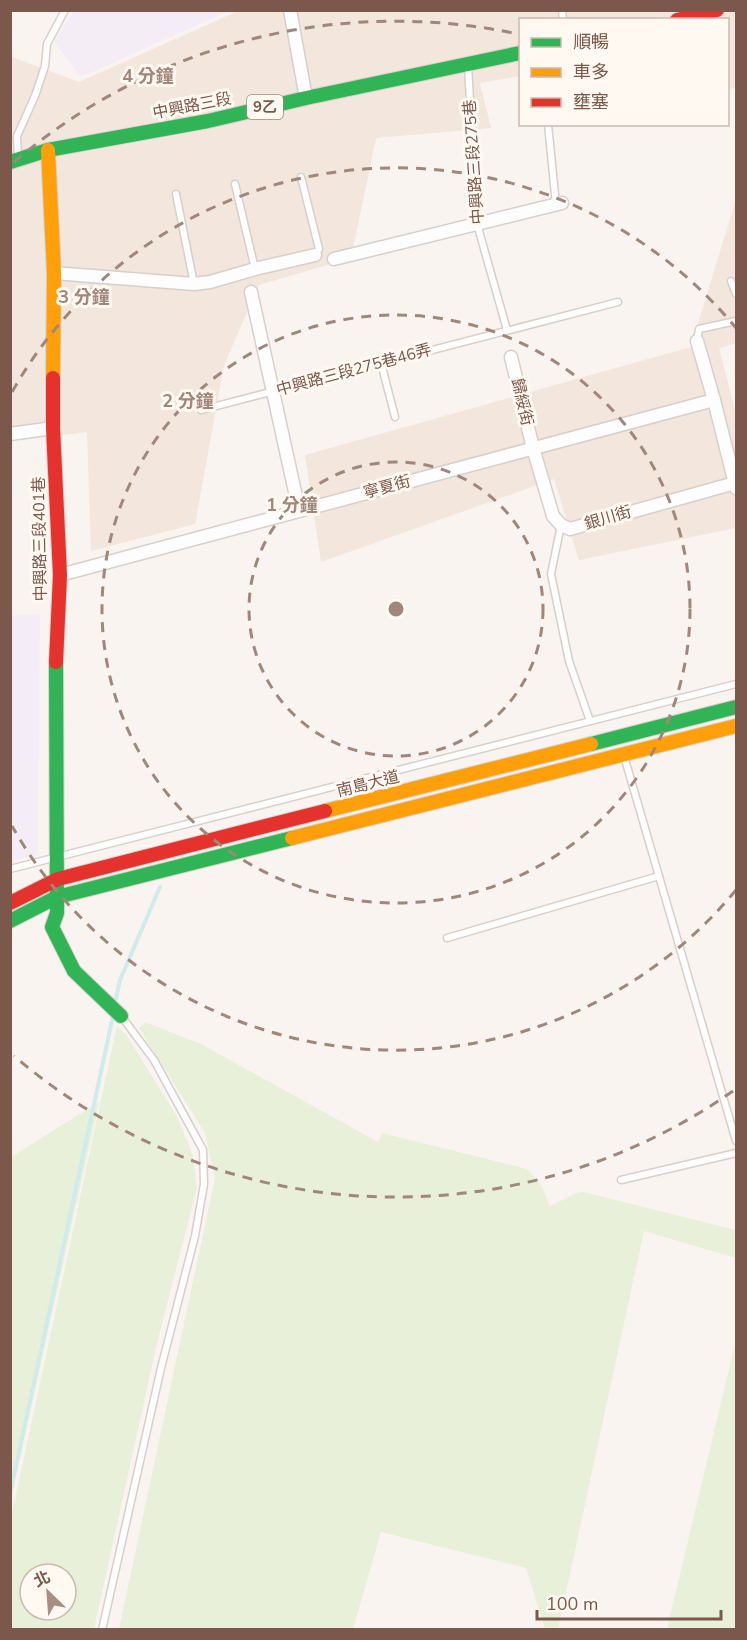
<svg xmlns="http://www.w3.org/2000/svg" width="747" height="1640" font-family="'Nunito Sans','Noto Sans TC',sans-serif">
<style>
.residential{fill:#f2e6dd}
.education{fill:#f5edf5}
.green{fill:#e8f0d9;fill-rule:evenodd}
.lines{fill:none;stroke-linecap:round;stroke-linejoin:round}
.stream{stroke:#cfebeb;stroke-width:4}
.lane-casing{stroke:#d8cfca;stroke-width:9}
.street-casing{stroke:#d8cfca;stroke-width:15}
.fast-casing{stroke:#d9d0ca;stroke-width:16}
.slow-casing{stroke:#d9d0ca;stroke-width:16}
.jam-casing{stroke:#d9d0ca;stroke-width:16}
.lane{stroke:#fefdfd;stroke-width:6}
.street{stroke:#fefdfd;stroke-width:12}
.fast{stroke:#30b455;stroke-width:14}
.slow{stroke:#ff9f0a;stroke-width:14}
.jam{stroke:#e5322d;stroke-width:14}
.ring{fill:none;stroke:#a0877b;stroke-width:3;stroke-dasharray:10 8}
.labels{text-anchor:middle;dominant-baseline:central;stroke-width:6;stroke-linejoin:round;paint-order:stroke}
.shield{fill:#fff9f2;stroke:#a3887d;stroke-width:1.5}
.shield-label{font-size:15px;font-weight:bold;fill:#7b584b}
.street-label{font-size:16px;fill:#7b584b;stroke:#fff9f2}
.centre{fill:#a0877b;stroke:#fff9f2;stroke-width:3}
.ring-label{font-size:18px;text-anchor:middle;font-weight:bold;fill:#a0877b;stroke:#fff9f2;stroke-width:6;stroke-linejoin:round;paint-order:stroke}
</style>
<rect width="100%" height="100%" fill="#f9f4ef"/>
<g class="residential">
<path d="M238 11H736V87L728 90V20H520V76L480 83 491 128 376 138 351 258 259 285 224 365 195 524 91 551 87 432 11 441 10 52 12 57 79 82Z"/>
<path d="M736 199V343L719 348 736 414V528L579 560 554 479 321 562 305 455 691 347Z"/>
</g>
<g class="education">
<path d="M74 11V10L229 11 81 77 54 42Z"/>
<path d="M40 614 38 855 11 861V616Z"/>
</g>
<g class="green">
<path d="M145 1022 201 1044 378 1142 382 1133 527 1169 541 1185 550 1206 577 1193 584 1192 736 1230V1258L644 1231 558 1629H545L526 1568 381 1532 353 1629H119L215 1178 205 1133 139 1028Z"/>
<path d="M117 1026 127 1036 178 1118 193 1156 197 1188 157 1343 94 1629H11V1518ZM30 1574H66V1610H30Z"/>
<path d="M99 1102 11 1498V1157Z"/>
<path d="M736 1340V1629H667Z"/>
</g>
<g class="lines">
<g class="stream">
<path d="M115 1003 120 980 160 887"/>
<path d="M10 1494 113 1016"/>
</g>
<defs>
<g id="lane">
<path d="M562 10 563 20"/>
<path d="M468 65 477 224 507 330"/>
<path d="M548 124 556 205"/>
<path d="M18 157 17 136 35 96 45 66 47 44 65 10"/>
<path d="M301 177 319 249 315 255"/>
<path d="M235 184 255 269"/>
<path d="M176 194 194 284"/>
<path d="M731 281 736 294"/>
<path d="M697 341 699 329 736 321"/>
<path d="M381 363 395 417"/>
<path d="M201 410 618 302"/>
<path d="M561 525 551 574 569 661 590 721"/>
<path d="M624 756 736 1141"/>
<path d="M10 869 736 684"/>
<path d="M447 938 659 876"/>
<path d="M621 1180 736 1153"/>
<path d="M102 1630 161 1368 195 1236 204 1184 203 1150 154 1060 122 1017"/>
</g>
<g id="street">
<path d="M290 10 306 98"/>
<path d="M334 259 562 203"/>
<path d="M54 273 194 284 210 282 255 269 315 255"/>
<path d="M251 292 299 510"/>
<path d="M697 341 714 400 736 488"/>
<path d="M511 357 533 448 553 516 561 525 570 529 735 483"/>
<path d="M10 434 53 428"/>
<path d="M60 575 714 400"/>
</g>
<g id="fast">
<path d="M10 162 48 150 208 121 306 98 520 53"/>
<path d="M56 662 57 913 52 927 74 971 121 1016"/>
<path d="M591 744 736 707"/>
<path d="M10 921 57 897 292 838"/>
</g>
<g id="slow">
<path d="M48 150 54 273 53 378"/>
<path d="M325 811 591 744"/>
<path d="M292 838 736 726"/>
</g>
<g id="jam">
<path d="M677 20 717 10"/>
<path d="M53 378V428L60 575 56 662"/>
<path d="M10 903 58 879 325 811"/>
</g>
</defs>
<use href="#lane" class="lane-casing"/>
<use href="#street" class="street-casing"/>
<use href="#fast" class="fast-casing"/>
<use href="#slow" class="slow-casing"/>
<use href="#jam" class="jam-casing"/>
<use href="#lane" class="lane"/>
<use href="#street" class="street"/>
<use href="#fast" class="fast"/>
<use href="#slow" class="slow"/>
<use href="#jam" class="jam"/>
</g>
<g class="ring">
<circle cx="396" cy="609" r="147"/>
<circle cx="396" cy="609" r="294"/>
<path d="M736 890A441 441 0 0 1 12 826M12 392A441 441 0 0 1 736 328"/>
<path d="M733 1091A588 588 0 0 1 14 1056M14 162A588 588 0 0 1 518 34"/>
</g>
<g class="labels">
<rect class="shield" x="247" y="95" width="36" height="24" rx="4.5"/>
<g class="shield-label">
<text x="265" y="107">9乙</text>
</g>
<g class="street-label">
<text transform="translate(192 106) rotate(-11)">中興路三段</text>
<text transform="translate(474 162) rotate(-94)">中興路三段275巷</text>
<text transform="translate(354 370) rotate(-15)">中興路三段275巷46弄</text>
<text transform="translate(522 402) rotate(77)">歸綏街</text>
<text transform="translate(387 487) rotate(-15)">寧夏街</text>
<text transform="translate(608 518) rotate(-16)">銀川街</text>
<text transform="translate(40 539) rotate(-91)">中興路三段401巷</text>
<text transform="translate(368 784) rotate(-14)">南島大道</text>
</g>
</g>
<circle cx="396" cy="609" r="9" class="centre"/>
<g class="ring-label">
<text x="148" y="82">4 分鐘</text>
<text x="84" y="303">3 分鐘</text>
<text x="188" y="407">2 分鐘</text>
<text x="292" y="511">1 分鐘</text>
</g>
<rect width="747" height="1640" fill="none" stroke="#7b584b" stroke-width="24"/>
<rect x="519" y="18" width="210" height="108" fill="#fff9f2" stroke="#cab9af" stroke-width="1.5"/>
<rect x="531" y="38" width="30" height="9" fill="#30b455" stroke="#cab9af" stroke-width="1.5"/>
<text x="573" y="48" font-size="18" fill="#7b584b">順暢</text>
<rect x="531" y="68" width="30" height="9" fill="#ff9f0a" stroke="#cab9af" stroke-width="1.5"/>
<text x="573" y="78" font-size="18" fill="#7b584b">車多</text>
<rect x="531" y="98" width="30" height="9" fill="#e5322d" stroke="#cab9af" stroke-width="1.5"/>
<text x="573" y="108" font-size="18" fill="#7b584b">壅塞</text>
<g transform="translate(48 1592) rotate(335)"><circle r="28" fill="#fff9f2" stroke="#cab9af" stroke-width="1.5"/>
<path d="M0-4.5L10 22L0 15L-10 22Z" fill="#a78f84"/>
<text y="-9" font-size="16" font-weight="bold" text-anchor="middle" fill="#7b584b">北</text>
</g>
<path d="M537 1610v9h184v-9" fill="none" stroke="#7b584b" stroke-width="3"/>
<text x="546" y="1610" font-size="18" fill="#7b584b" stroke="#fff9f2" stroke-width="4.5" paint-order="stroke">100 m</text>
</svg>
